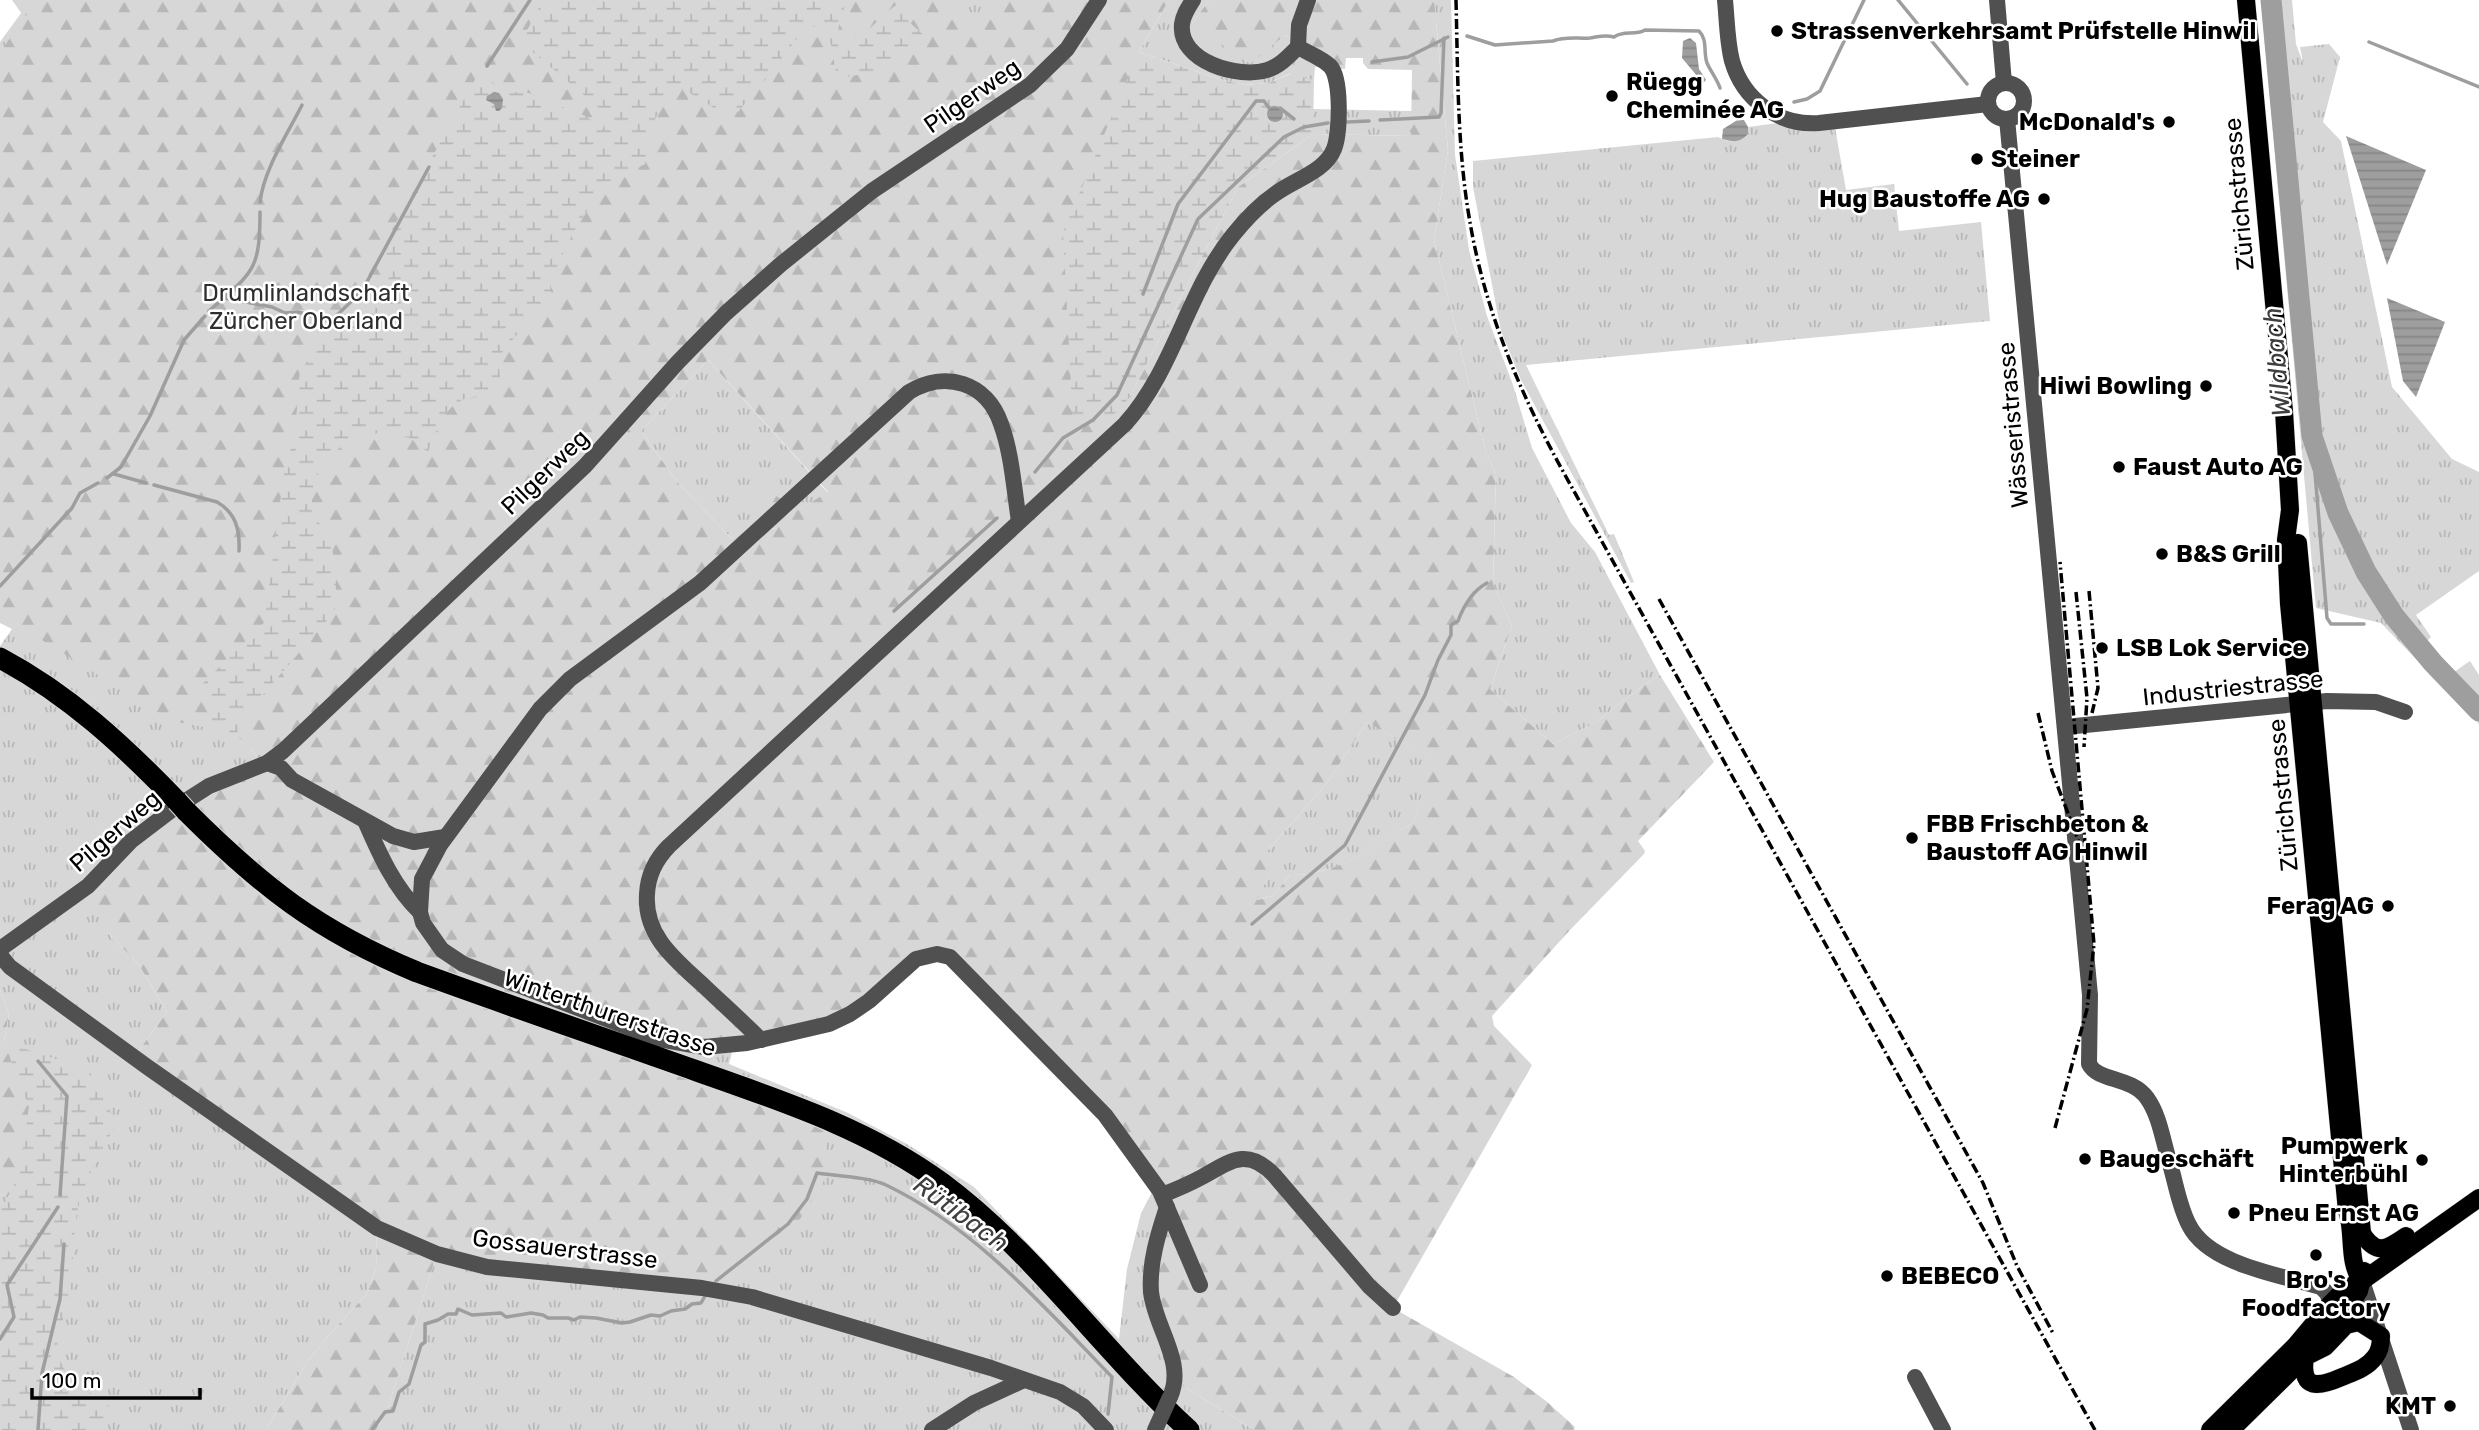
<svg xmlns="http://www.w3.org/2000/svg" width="2479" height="1430" font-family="Rubik,sans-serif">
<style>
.grass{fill:url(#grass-tufts)}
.forest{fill:url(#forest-firs);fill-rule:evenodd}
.wetland{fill:url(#wetland-marsh)}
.water{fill:url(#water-rules)}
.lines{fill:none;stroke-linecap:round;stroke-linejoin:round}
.stream{stroke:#9e9e9e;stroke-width:3.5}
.river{stroke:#9e9e9e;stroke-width:21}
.major-casing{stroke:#dbdbdb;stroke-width:19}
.highway-casing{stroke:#dbdbdb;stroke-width:23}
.minor{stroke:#505050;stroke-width:16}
.major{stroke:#000;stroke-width:18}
.highway{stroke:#000;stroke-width:21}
.rail{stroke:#000;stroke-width:3.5;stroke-dasharray:10 3.5 2 3.5;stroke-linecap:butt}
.highway-bridge-casing{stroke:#dbdbdb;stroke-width:23;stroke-linecap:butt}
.minor-bridge{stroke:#505050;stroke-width:16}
.highway-bridge{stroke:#000;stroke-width:21}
.poi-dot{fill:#000;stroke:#fff;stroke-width:2.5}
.labels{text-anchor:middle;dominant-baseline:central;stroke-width:5;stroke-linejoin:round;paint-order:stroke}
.poi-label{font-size:24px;font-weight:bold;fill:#000;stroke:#fff;text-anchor:start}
.street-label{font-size:24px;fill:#000;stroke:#fff}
.park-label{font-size:24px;fill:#2e2e2e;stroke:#fff}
.water-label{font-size:26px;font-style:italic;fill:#3f3f3f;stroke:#fff}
</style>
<defs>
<pattern id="grass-tufts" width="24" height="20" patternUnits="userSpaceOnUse" patternTransform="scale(1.75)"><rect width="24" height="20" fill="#d7d7d7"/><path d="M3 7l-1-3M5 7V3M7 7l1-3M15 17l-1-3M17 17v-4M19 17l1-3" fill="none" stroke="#b7b7b7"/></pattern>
<pattern id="forest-firs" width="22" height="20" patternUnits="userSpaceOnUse" patternTransform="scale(1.75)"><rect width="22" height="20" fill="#d7d7d7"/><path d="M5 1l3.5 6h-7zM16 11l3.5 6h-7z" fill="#b7b7b7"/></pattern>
<pattern id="wetland-marsh" width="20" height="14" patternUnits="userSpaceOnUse" patternTransform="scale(1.75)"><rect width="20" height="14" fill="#d7d7d7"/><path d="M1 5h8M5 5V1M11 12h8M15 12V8" fill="none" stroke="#b7b7b7"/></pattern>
<pattern id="water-rules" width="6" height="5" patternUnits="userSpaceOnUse" patternTransform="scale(1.75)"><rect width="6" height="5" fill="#9e9e9e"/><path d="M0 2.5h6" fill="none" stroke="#868686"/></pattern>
</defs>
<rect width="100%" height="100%" fill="#fff"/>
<g class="grass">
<path d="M18 0H1163L892 185 250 749 269 769 104 929 139 965 167 1012 134 1057 377 1228 376 1269 367 1294 327 1337 307 1362 266 1430H0V1195L9 1198 4 1042 9 1013 0 990V646L12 629 0 623V42L24 9Z"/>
<path d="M1169 0H1209L1192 24 1285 35 1345 69 1315 67 1314 80 1312 81 1289 74 1268 83 1245 85 1219 79 1139 52Z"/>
<path d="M1314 0H1451L1455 155 1469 250 1487 316 1513 385 1532 448 1571 523 1595 552 1660 675 1637 690 1595 723 1553 744 1490 689 1512 626 1493 584 1496 474 1486 453 1434 240 1448 150 1436 21Z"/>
<path d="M2261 0H2292L2296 44 2303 63 2300 47 2329 44 2340 57 2323 122 2341 141 2392 387 2452 459 2479 472V571L2416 615 2431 637 2425 643 2454 672 2470 661 2479 675V724L2381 623 2316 608Z"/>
<path d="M1313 109 1412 111 1411 136 1313 134Z"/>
<path d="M1793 121 1834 122 1846 190 1894 184 1899 231 1981 222 1990 321 1526 365 1609 535 1614 534 1634 582 1631 583 1521 380 1501 331 1473 187V161L1718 137C1728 143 1740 143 1748 134V127Z"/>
<path d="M708 360 828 493 798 510 776 528 731 538 678 483 641 431Z"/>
<path d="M1367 722 1432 760 1414 822C1377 846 1336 876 1290 875L1273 896 1256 900 1268 877V850L1327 783Z"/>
<path d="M734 1044 729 1064 848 1113 907 1144 974 1187 1119 1339 1127 1269 1141 1213 1156 1185 1162 1195 1175 1381 1254 1430H376L388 1407 437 1254 676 1064 683 1045Z"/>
</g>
<g class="forest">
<path d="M44 0H543L521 42 611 117 603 128 585 116 523 91 512 93 478 74 379 297 325 338 300 371 295 435 285 467 264 623 201 686 216 707 209 728 172 721 0 614V53L24 17Z"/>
<path d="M840 0H903C884 18 865 42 837 42V25L844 10 843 2Z"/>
<path d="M905 0H950C961 18 975 19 995 19L1003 0H1169L1139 52 1129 398 1238 187 1313 134 1411 136 1412 70 1368 69 1363 63V58H1346L1345 69 1285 35 1250 64 1192 24 1209 0H1434L1448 150 1434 240 1486 453 1496 474 1493 584 1512 626 1490 689 1553 744 1595 723 1637 690 1660 675 1714 762 1638 841 1645 851 1644 854 1570 930 1492 1016 1494 1026 1532 1065 1393 1308 1514 1377 1546 1401 1575 1427 1574 1430H1254L1175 1381 1153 1301 1167 1207 1116 1130 937 954 829 1024 683 1045 676 1063 828 1119 825 1179 800 1219 702 1288 437 1254 388 1407 376 1430H266L307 1362 327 1337 367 1294 376 1269 377 1228 134 1057 167 1012 139 965 104 929 88 886 173 809 268 768 236 734 254 705 332 545 311 509 314 480 333 452 352 440 381 432 410 438 457 401 481 395 500 380 499 356 526 324 552 300 550 282 573 233 589 208 617 177 645 164C647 128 658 113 675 82L714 108 761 85 804 30 820 25 831 44 837 78 870 73 926 37 909 22ZM708 360 828 492 798 510 767 490 755 499 776 528 731 538 678 483 641 431ZM1367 722 1431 760 1414 822C1376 846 1336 876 1290 875L1273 896 1257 900 1268 877V850L1327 783Z"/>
<path d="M0 990 9 1013 4 1042 29 1107 20 1174 8 1198 0 1195Z"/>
</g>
<g class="wetland">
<path d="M12 0H44L24 17Z"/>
<path d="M543 0H840L843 2C845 16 836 25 838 42 869 41 880 11 905 0L909 22 926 37 870 73 837 78 831 44 820 25 804 30 738 112 714 108 674 83C658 113 647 128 645 164L617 177 589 208 573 233 550 281 552 300 526 324 499 356 500 380 493 398C450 389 441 420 428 452L410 438 381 432 352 440 333 452 314 480 311 509 332 545 336 583 335 611 254 705 236 734 209 728 216 707 200 686 264 623 285 467 295 435 300 371 325 338 379 297 391 274 383 246 478 74 512 93 523 91 585 116 603 128 610 117 521 42Z"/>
<path d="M1139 52 1219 79 1245 85 1268 83 1290 74 1314 80 1313 134 1238 187 1129 398 1108 421 1073 424 1063 232Z"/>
<path d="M4 1042 89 1070 116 1124C101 1153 83 1181 77 1213 72 1240 74 1267 70 1294 67 1314 53 1337 59 1357 65 1380 95 1395 113 1409L96 1430H0V1211L20 1174 29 1107Z"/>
</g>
<g class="water">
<path d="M1690 38 1696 43 1699 69 1706 80 1703 83 1682 58 1683 41Z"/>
<path d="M494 92 499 93 503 99 502 108 499 111H496L494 104 486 100 487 96Z"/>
<circle cx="1275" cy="114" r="8"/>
<path d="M1739 119 1744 120 1748 127V134C1740 143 1733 142 1722 139L1723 129Z"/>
<path d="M2346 136 2426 170 2387 265Z"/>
<path d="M2387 298 2445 322 2416 397 2403 381Z"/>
</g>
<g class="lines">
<g class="stream">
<path d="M1898 0 1967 84"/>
<path d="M1467 36 1495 45 1553 41C1566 36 1578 39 1590 38 1599 37 1604 34 1614 37 1624 30 1635 36 1645 30L1699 31C1708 40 1703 52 1707 63 1711 72 1717 79 1720 88"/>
<path d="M2369 42 2479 87"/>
<path d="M1372 62 1408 57 1448 37"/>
<path d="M487 66 530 0"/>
<path d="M1794 102 1807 99 1820 91 1864 0"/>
<path d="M1280 108 1294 119"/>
<path d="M1380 120 1439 117 1441 113 1444 38"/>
<path d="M1347 122 1369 121"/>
<path d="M260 202C264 169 287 135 302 105"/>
<path d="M1143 294 1178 204 1256 101H1264L1269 108"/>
<path d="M224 298 272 307 285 313 298 312 331 321 362 291 429 167"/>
<path d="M209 311C252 272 260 273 260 212"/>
<path d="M2312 436 2327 618 2331 624H2364"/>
<path d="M1035 472 1063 438 1093 420 1117 395 1198 219 1284 137 1304 127 1328 123"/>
<path d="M114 474 146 483"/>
<path d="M107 478 121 467 150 416 184 340 205 316"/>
<path d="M154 485 217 502C236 513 240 530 239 551"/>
<path d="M0 586 72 508 80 493 98 483"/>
<path d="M894 611 997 518"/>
<path d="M1252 924 1345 845 1425 695 1438 660 1451 635V625L1458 621C1464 605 1472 591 1487 583"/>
<path d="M38 1061 67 1096 60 1195"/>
<path d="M716 1281 788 1224 807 1199 817 1173C837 1176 869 1177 886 1185 976 1228 1044 1307 1112 1377L1108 1414"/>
<path d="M0 1339 14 1317 7 1285 58 1207"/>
<path d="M38 1430 42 1373 60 1299 64 1244"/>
<path d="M372 1430 385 1412 393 1411 399 1392 409 1384 421 1345 425 1342V1324L438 1320 448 1314H456L458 1309 472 1315 501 1313 506 1317 531 1313 543 1315 548 1318H568L574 1320 580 1317 596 1318 622 1323 630 1322 651 1315 660 1316 671 1311 685 1309 692 1304 701 1303 705 1296"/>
</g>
<path class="river" d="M2271 0 2312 436 2338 513 2366 572 2394 616 2433 663 2479 711"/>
<defs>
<g id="major">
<path d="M2246 0 2284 411 2290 510 2286 540 2289 604 2347 1211C2355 1233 2347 1262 2362 1281"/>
<path d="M2298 543 2362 1233"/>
<path d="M2361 1232C2376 1256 2386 1250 2406 1236"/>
<path d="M2359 1322 2381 1336C2381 1344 2380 1351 2375 1357 2367 1368 2354 1372 2342 1377 2319 1387 2300 1391 2305 1357L2325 1347 2346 1325Z"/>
<path d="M2210 1430 2295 1346 2331 1303 2345 1289 2362 1281 2479 1198"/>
<path d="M2231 1430 2305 1357 2349 1306 2359 1291 2364 1271"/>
</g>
<g id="highway">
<path d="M0 658C68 694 123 745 177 801"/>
<path d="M186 811C261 886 318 931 417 972 510 1006 604 1038 697 1071 782 1101 868 1129 942 1183 1034 1251 1104 1353 1189 1430"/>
</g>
</defs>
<use href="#major" class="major-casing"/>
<use href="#highway" class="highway-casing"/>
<g class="minor">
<path d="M1193 0C1188 8 1183 15 1182 24 1178 62 1239 79 1267 70 1280 66 1289 56 1298 47L1299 25 1308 0"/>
<path d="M1725 0C1727 20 1727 41 1732 61 1743 99 1778 126 1819 123L1988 104"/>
<path d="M1997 0 2004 83"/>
<circle cx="2006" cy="101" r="18"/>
<path d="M2007 119 2090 995 2089 1064C2098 1082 2131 1076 2147 1098 2160 1116 2163 1142 2170 1164 2176 1184 2179 1206 2189 1225 2209 1265 2281 1275 2321 1287L2327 1293 2331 1303"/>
<path d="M1019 521C1014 490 1012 454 1001 424 987 382 945 370 909 392L700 583 570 679 540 709 440 845 422 879 420 912 423 923 442 950 463 964 659 1039 704 1047 747 1043 829 1024 850 1014 869 1001 916 959 937 954 950 957 1105 1115 1160 1191 1200 1285"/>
<path d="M2065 727 2327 701 2376 702 2405 712"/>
<path d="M267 763 281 768 292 780 393 836 414 842 445 837"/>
<path d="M366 823C379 853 395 889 420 912"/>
<path d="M0 949 88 886 131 841 173 809 209 786 267 763 283 751 585 466 678 362 726 313 780 265 872 191 1030 85 1067 49 1099 0"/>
<path d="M0 955 10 967 146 1066 377 1228 437 1254 487 1267 702 1288 752 1297 991 1368 1060 1392 1083 1406 1106 1430"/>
<path d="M761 1040C743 1022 724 1005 705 987 677 961 644 937 647 894 648 875 656 859 669 846L1125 424C1174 370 1187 292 1233 235 1245 220 1259 205 1275 194 1293 180 1325 172 1334 149 1340 134 1342 78 1330 66 1322 58 1308 53 1298 47"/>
<path d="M1162 1195C1175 1190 1189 1184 1202 1177 1231 1161 1247 1147 1274 1175L1369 1286 1393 1308"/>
<path d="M1167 1207C1158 1234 1149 1263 1151 1292 1155 1328 1186 1362 1170 1397"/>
<path d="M2362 1281 2411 1430"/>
<path d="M1915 1377 1943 1430"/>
<path d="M932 1430 974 1403 1024 1380"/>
</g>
<use href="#major" class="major"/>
<use href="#highway" class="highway"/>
<g class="rail">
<path d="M1456 0C1458 76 1457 153 1471 228 1487 317 1522 397 1565 475L2095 1430"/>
<path d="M2089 591 2098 688 2092 713"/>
<path d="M2076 592 2087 698 2084 747"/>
<path d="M1659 599 1983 1183 2017 1266 2054 1335"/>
<path d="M2038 713 2052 771 2080 845"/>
<path d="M2055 1128 2087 1009 2094 944 2060 562"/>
</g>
<defs>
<path id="highway-bridge" d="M177 801 186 811"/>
</defs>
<use href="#highway-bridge" class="highway-bridge-casing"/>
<path class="minor-bridge" d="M1155 1430 1170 1397"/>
<use href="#highway-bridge" class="highway-bridge"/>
</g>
<g class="poi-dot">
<circle cx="1777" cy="31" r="7"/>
<circle cx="1612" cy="96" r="7"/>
<circle cx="2169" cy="122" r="7"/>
<circle cx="1977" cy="159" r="7"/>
<circle cx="2044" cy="199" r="7"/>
<circle cx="2206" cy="386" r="7"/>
<circle cx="2119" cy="467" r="7"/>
<circle cx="2162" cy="554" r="7"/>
<circle cx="2102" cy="648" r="7"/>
<circle cx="1912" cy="838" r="7"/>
<circle cx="2388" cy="906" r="7"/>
<circle cx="2085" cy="1159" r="7"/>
<circle cx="2422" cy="1160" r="7"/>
<circle cx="2234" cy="1213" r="7"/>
<circle cx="2316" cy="1255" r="7"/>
<circle cx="1887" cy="1276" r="7"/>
<circle cx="2450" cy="1406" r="7"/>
</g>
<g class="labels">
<g class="poi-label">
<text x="1791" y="31">Strassenverkehrsamt Prüfstelle Hinwil</text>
<text x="1626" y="82">Rüegg<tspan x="1626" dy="28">Cheminée AG</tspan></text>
<text x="2155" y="122" text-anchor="end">McDonald's</text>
<text x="1991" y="159">Steiner</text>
<text x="2030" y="199" text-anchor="end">Hug Baustoffe AG</text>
<text x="2192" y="386" text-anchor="end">Hiwi Bowling</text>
<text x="2133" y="467">Faust Auto AG</text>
<text x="2176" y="554">B&amp;S Grill</text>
<text x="2116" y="648">LSB Lok Service</text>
<text x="1926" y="824">FBB Frischbeton &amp;<tspan x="1926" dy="28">Baustoff AG Hinwil</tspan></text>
<text x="2374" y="906" text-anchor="end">Ferag AG</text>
<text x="2408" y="1146" text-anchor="end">Pumpwerk<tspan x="2408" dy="28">Hinterbühl</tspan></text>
<text x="2099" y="1159">Baugeschäft</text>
<text x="2248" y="1213">Pneu Ernst AG</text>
<text x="1901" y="1276">BEBECO</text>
<text x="2316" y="1280" text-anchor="middle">Bro's<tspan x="2316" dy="28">Foodfactory</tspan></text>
<text x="2436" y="1406" text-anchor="end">KMT</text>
</g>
<g class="street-label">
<text transform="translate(972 96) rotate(-35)">Pilgerweg</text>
<text transform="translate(2239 194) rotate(-95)">Zürichstrasse</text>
<text transform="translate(2013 425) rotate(-95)">Wässeristrasse</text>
<text transform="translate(545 472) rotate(-44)">Pilgerweg</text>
<text transform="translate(2233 688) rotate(-6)">Industriestrasse</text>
<text transform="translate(2283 795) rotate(-95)">Zürichstrasse</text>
<text transform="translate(115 831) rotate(-41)">Pilgerweg</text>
<text transform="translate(610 1013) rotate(19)">Winterthurerstrasse</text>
<text transform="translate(565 1249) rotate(7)">Gossauerstrasse</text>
</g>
<g class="park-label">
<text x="306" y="293">Drumlinlandschaft<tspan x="306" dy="28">Zürcher Oberland</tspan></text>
</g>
<g class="water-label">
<text transform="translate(2277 362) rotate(-95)">Wildbach</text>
<text transform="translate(961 1214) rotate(36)">Rütibach</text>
</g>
</g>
<path d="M32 1388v10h168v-10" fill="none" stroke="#000000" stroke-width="3.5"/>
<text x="42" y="1388" font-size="21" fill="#000000" stroke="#ffffff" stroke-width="5" paint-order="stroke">100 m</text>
</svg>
